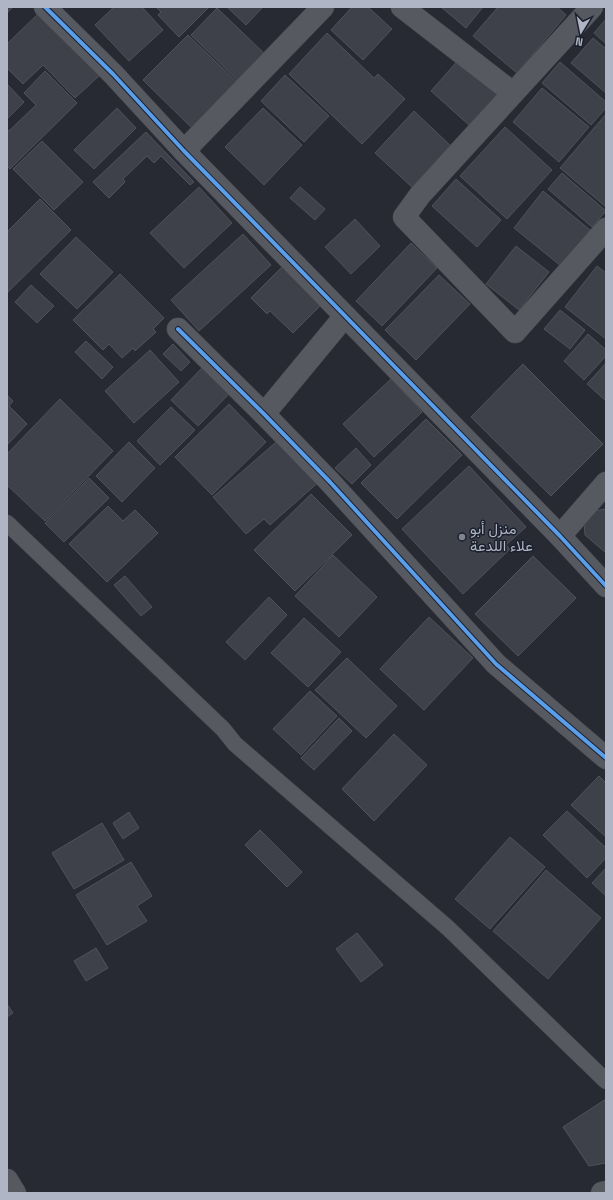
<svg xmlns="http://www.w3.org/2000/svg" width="613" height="1200" font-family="'Space Grotesk',Vazirmatn,sans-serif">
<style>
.building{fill:#3e414a;stroke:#4f525b}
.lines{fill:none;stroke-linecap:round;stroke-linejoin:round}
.service-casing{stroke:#43454c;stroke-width:17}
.minor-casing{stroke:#43454c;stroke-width:23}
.service{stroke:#575961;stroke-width:16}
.minor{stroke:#575961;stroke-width:22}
.cycleway-casing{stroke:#1b202d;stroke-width:6}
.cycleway{stroke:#5a9eea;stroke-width:4}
.poi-dot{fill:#808492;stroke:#1b202d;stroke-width:1.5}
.labels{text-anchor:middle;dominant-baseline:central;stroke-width:3;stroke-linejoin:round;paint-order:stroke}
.poi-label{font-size:15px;fill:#b0b5c5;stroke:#1b202d;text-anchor:start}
</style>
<rect width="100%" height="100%" fill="#272a33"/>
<g class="building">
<path d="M7 7H11L12 8 7 13Z"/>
<path d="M114 7H142L163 30 129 61 95 25Z"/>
<path d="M156 7H209L179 37 158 15 161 12Z"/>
<path d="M227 7H263L246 25Z"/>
<path d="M352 7H368L392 29 363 60 331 30Z"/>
<path d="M441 7H483L466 28Z"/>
<path d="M498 7H557L566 15 517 73 473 36Z"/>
<path d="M217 8 269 58 242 85 191 35Z"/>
<path d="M40 12 101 74 75 98 43 65 23 84 7 68V44Z"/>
<path d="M606 19V44L594 33Z"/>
<path d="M327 33 374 78 378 74 405 99 362 144 289 74Z"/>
<path d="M188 35 241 86 196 132 143 80Z"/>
<path d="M593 38 606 49V93L571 63Z"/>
<path d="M461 57 500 91 470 126 431 91Z"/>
<path d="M560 62 606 102V108L591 125 542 83Z"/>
<path d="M45 71 77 103 10 169 7 166V129L9 131 36 105 24 93Z"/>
<path d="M285 75 329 116 304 142 261 101Z"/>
<path d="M7 84 24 102 7 119Z"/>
<path d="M542 88 589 127 559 162 513 122Z"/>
<path d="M117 108 136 128 94 169 74 150Z"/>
<path d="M263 108 302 145 264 185 225 147Z"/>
<path d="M414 111 453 148 414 189 375 153Z"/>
<path d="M606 114V207L560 168Z"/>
<path d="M505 127 552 170 507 219 460 176Z"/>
<path d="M146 132 194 182 190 185 161 156 154 163 147 156 123 179 125 182 109 198 93 182Z"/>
<path d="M42 141 83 182 54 210 13 169Z"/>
<path d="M562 173 606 211 592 227 548 189Z"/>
<path d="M456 179 501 220 477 247 432 206Z"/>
<path d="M199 187 232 223 184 268 150 233Z"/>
<path d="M300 187 325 209 315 220 290 198Z"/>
<path d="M543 191 590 230 561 266 514 228Z"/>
<path d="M40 199 71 230 7 293V232Z"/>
<path d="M355 219 380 246 351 274 325 247Z"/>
<path d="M243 234 271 265 199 331 171 300Z"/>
<path d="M76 237 113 272 77 309 40 274Z"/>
<path d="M411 243 437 268 382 326 356 301Z"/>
<path d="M516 246 549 272 519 310 486 284Z"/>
<path d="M597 266 606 273V339L565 307Z"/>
<path d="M282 267 321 305 293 333 270 311 267 314 251 298Z"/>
<path d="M120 274 164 318 153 329 156 332 135 351 133 348 122 358 109 344 103 350 73 320Z"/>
<path d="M439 275 470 304 416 360 385 330Z"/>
<path d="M31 285 54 306 37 323 15 302Z"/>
<path d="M560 310 585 330 570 349 544 329Z"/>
<path d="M588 334 606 350V356L584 380 564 361Z"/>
<path d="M86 341 113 367 102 379 75 352Z"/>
<path d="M173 344 190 362 181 371 163 354Z"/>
<path d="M150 350 179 382 134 423 105 391Z"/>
<path d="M606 363V401L587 384Z"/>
<path d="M523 364 603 444 551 496 471 417Z"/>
<path d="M202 368 229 394 198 426 171 400Z"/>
<path d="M391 379 422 412 374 457 343 424Z"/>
<path d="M7 395 13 401 9 406 27 424 7 445Z"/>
<path d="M60 399 113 451 45 521 7 485V454Z"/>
<path d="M229 404 266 442 212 495 175 457Z"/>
<path d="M171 407 195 430 160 465 137 441Z"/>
<path d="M426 419 462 455 397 519 361 483Z"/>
<path d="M283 436 321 480 270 525 264 519 246 534 213 497Z"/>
<path d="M129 442 155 468 122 502 96 476Z"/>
<path d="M356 448 371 465 352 484 335 468Z"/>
<path d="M469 466 526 527 506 545 510 549 463 594 402 529Z"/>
<path d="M89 478 109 498 64 542 45 523Z"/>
<path d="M311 494 352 535 295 591 254 550Z"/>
<path d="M108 506 123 521 135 510 158 533 107 582 69 544Z"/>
<path d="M606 509V553L585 535 584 522 594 511Z"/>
<path d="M333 555 377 597 339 637 295 596Z"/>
<path d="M533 556 576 598 518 656 475 614Z"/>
<path d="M125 576 152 607 141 616 114 585Z"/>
<path d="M269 597 287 615 245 660 226 642Z"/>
<path d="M429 617 473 658 424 710 380 669Z"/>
<path d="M304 618 341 652 308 687 271 653Z"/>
<path d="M347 658 397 706 366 738 315 690Z"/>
<path d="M310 691 337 716 301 755 273 729Z"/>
<path d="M339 718 352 731 314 770 301 758Z"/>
<path d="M394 734 427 765 374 821 342 789Z"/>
<path d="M599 776 606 783V837L571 805Z"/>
<path d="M567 811 606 848V858L587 878 543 835Z"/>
<path d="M129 812 139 828 123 839 113 823Z"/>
<path d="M102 823 124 860 74 889 52 853Z"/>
<path d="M260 830 302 872 287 887 245 845Z"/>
<path d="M510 837 545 867 490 929 455 899Z"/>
<path d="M131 862 152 896 137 906 147 921 107 945 76 895Z"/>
<path d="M606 868V896L592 883Z"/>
<path d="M546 870 601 918 548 979 493 931Z"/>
<path d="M357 933 383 965 361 982 336 949Z"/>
<path d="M96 948 108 968 86 981 74 961Z"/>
<path d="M7 1004 13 1013 7 1017Z"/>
<path d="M606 1099V1163L589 1166 563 1127Z"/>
</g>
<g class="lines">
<defs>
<path id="service" d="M7 523 223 729 235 744 448 928 606 1081"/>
<g id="minor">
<path d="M45 7 113 74 184 151 560 536 606 586"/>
<path d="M402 7 513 93"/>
<path d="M592 7 420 195 404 217 515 332 606 229"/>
<path d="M184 151 323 7"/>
<path d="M178 329 264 414 330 482 496 664 606 758"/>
<path d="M264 414 345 316"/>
<path d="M560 536 606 483"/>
<path d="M7 1180 15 1193"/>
<path d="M602 1193 606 1192"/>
</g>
</defs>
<use href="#service" class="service-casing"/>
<use href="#minor" class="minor-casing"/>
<use href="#service" class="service"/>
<use href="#minor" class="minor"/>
<defs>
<g id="cycleway">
<path d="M45 7 113 74 184 151 560 536 606 586"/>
<path d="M178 329 264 414 330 482 496 664 606 758"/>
</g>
</defs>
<use href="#cycleway" class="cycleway-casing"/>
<use href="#cycleway" class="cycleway"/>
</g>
<circle class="poi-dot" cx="462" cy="537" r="4"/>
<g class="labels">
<g class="poi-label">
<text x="470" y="528">منزل أبو<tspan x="470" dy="17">علاء اللدعة</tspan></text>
</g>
</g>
<rect width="613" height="1200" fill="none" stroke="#b0b5c5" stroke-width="16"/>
<g transform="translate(581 32) rotate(190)" stroke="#1b202d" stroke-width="3" paint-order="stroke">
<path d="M0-3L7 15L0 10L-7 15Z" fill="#b0b5c5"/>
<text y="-6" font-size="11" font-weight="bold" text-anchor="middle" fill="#b0b5c5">N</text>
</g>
</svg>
